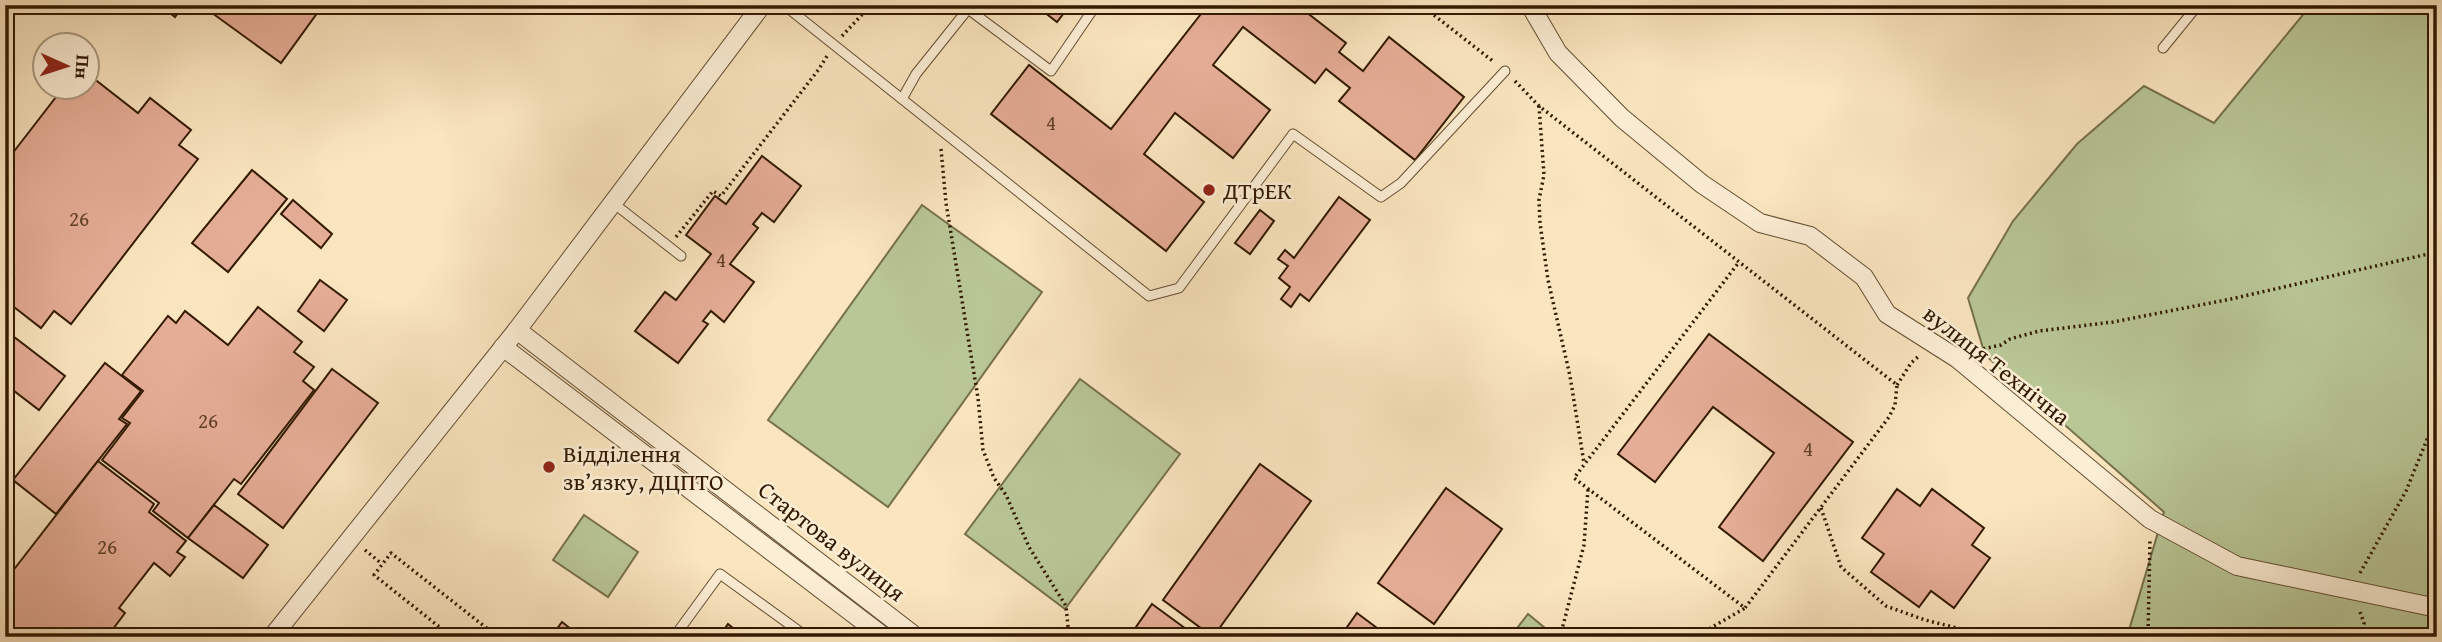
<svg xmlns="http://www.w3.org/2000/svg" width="2442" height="642" font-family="'Gentium Book Plus',serif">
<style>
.green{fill:#b9c696;stroke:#76704b;stroke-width:2}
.building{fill:#e6ad96;stroke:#321900;stroke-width:2}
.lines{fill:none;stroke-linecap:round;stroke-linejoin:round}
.service-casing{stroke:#644c30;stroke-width:11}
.minor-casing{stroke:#644c30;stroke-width:20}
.path{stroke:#321900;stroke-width:3.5;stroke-dasharray:2 3.5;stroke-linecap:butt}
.service{stroke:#fceed5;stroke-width:9}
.minor{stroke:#fceed5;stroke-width:18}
.poi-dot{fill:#8f2418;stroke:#fceed5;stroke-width:2.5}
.labels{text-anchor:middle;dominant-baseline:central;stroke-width:5;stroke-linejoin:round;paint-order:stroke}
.number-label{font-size:21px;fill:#5f3e26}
.poi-label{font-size:24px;fill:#321900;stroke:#fceed5;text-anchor:start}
.street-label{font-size:24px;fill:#321900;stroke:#fceed5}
</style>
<rect width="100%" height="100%" fill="#fae5bf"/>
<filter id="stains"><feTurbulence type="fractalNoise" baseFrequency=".00286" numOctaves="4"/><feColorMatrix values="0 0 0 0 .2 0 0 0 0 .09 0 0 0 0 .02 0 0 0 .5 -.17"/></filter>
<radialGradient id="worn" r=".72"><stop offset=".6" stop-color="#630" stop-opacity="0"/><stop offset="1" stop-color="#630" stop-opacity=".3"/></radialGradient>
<g class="green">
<path d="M2311 5H2437V637H2127L2164 512 1985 355 1968 298 2013 221 2077 144 2144 86 2214 123Z"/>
<path d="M922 205 1042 292 888 507 768 420Z"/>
<path d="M1080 379 1180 454 1065 609 965 534Z"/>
<path d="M584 515 638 552 608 597 553 560Z"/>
<path d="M1528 614 1556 637H1510Z"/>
</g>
<g class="building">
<path d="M160 5H184L175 17Z"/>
<path d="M201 5H323L281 63Z"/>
<path d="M1035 5H1070L1057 22Z"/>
<path d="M1208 5H1297L1346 43 1339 52 1363 71 1389 37 1464 97 1415 160 1339 101 1350 88 1326 69 1315 83 1243 27 1213 65 1270 110 1233 158 1175 113 1144 154 1204 202 1166 251 991 114 1029 65 1111 129Z"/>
<path d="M88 74 138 113 150 98 191 130 179 145 198 159 71 324 54 311 41 328 5 300V290L14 279 5 273V163L63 88H88Z"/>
<path d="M762 156 801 186 774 222 762 213 753 224 758 228 730 264 754 282 724 322 711 311 703 321 708 324 678 363 635 331 665 292 676 300 711 254 686 235 715 196 726 204Z"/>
<path d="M252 170 287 199 228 272 192 243Z"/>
<path d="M1339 197 1370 220 1309 301 1300 294 1291 307 1281 299 1290 287 1279 278 1288 266 1278 259 1285 250 1294 258Z"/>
<path d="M293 200 332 234 321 248 281 214Z"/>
<path d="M1260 210 1274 221 1250 254 1235 243Z"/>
<path d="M320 280 347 300 324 331 298 311Z"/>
<path d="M258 307 302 342 294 352 314 367 303 381 314 390 241 484 234 479 188 538 153 511 159 503 102 460 130 423 122 418 143 391 122 375 168 316 176 323 185 311 228 345Z"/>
<path d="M5 330 65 376 39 410 5 384Z"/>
<path d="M1709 334 1853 442 1763 561 1719 527 1774 453 1713 407 1655 482 1618 454Z"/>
<path d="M105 363 141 391 119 419 127 424 56 514 13 480Z"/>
<path d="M332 369 378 403 283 528 238 494Z"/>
<path d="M98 461 154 504 149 512 186 541 177 552 185 557 170 576 154 563 119 608 125 613 107 637H19L5 626V581Z"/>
<path d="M1260 464 1311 501 1213 637 1163 600Z"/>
<path d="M1446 488 1502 529 1434 624 1378 583Z"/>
<path d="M1897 489 1920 506 1932 489 1984 528 1972 545 1990 558 1954 608 1931 591 1919 607 1871 572 1884 554 1862 538Z"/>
<path d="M214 505 268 545 243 578 188 538Z"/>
<path d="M1152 604 1197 637H1129Z"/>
<path d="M1357 613 1389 637H1340Z"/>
<path d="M562 622 581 637H551Z"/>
<path d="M728 624 744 637H719Z"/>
</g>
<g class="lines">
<defs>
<g id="service">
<path d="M784 5 902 99 916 74 968 9 1051 71 1096 5"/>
<path d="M2163 48 2198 5"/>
<path d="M902 99 1149 296 1179 288 1293 134 1381 197 1401 183 1505 71"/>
<path d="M612 202 681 256"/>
<path d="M674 637 720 574 807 637"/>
</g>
<g id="minor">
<path d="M1530 5 1558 53 1622 118 1702 184 1760 223 1810 236 1864 277 1887 314 1958 359 2150 519 2237 566 2437 608"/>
<path d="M517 330 916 637"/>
<path d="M503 347 884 637"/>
<path d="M272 637 517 330 762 5"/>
</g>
</defs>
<use href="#service" class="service-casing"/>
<use href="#minor" class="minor-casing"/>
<g class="path">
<path d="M1421 5 1494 62"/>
<path d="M842 36 871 5"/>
<path d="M1515 81 1539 106 1897 385 1895 405 1889 417 1745 608 1574 478 1739 262"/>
<path d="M1539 106 1544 175 1539 200 1540 223 1548 280 1570 376 1584 463"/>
<path d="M941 149 946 203 978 398 983 450 994 478 1006 495 1029 547 1066 606 1069 637"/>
<path d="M676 237 713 191 721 196 819 69 827 56"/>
<path d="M1978 350 2001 345 2010 339 2039 331 2113 322 2231 299 2437 252"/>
<path d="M1897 385 1911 363 1919 356"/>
<path d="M1821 508 1841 567 1886 606 1925 620 1977 633 1980 637"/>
<path d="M365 550 382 564"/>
<path d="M2360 573 2406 491 2437 415"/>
<path d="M2360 612 2364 623 2361 637"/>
<path d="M452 637 374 575 391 553 498 637"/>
<path d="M1560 637 1584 545 1588 489"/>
<path d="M1695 637 1745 608"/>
<path d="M2148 637 2150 538"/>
</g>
<use href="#service" class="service"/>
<use href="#minor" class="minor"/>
</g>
<g class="poi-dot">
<circle cx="1209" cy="190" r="7"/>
<circle cx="549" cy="467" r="7"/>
</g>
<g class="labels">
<g class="number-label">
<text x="1051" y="122">4</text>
<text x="79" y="218">26</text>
<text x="721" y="259">4</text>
<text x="208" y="420">26</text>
<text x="1808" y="448">4</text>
<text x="107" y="546">26</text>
</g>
<g class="poi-label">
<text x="1223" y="190">ДТрЕК</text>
<text x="563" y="453">Відділення<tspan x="563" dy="28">зв’язку, ДЦПТО</tspan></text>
</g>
<g class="street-label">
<text transform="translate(1997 365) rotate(38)">вулиця Технічна</text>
<text transform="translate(832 541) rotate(38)">Стартова вулиця</text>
</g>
</g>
<rect width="2442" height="642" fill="none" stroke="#fae5bf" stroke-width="28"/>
<rect x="7" y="7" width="2428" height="628" fill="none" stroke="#321900" stroke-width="3.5"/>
<rect x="14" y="14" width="2414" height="614" fill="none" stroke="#321900" stroke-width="2"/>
<g transform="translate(66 66) rotate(93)"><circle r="33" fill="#fceed5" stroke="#ab9980" stroke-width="2"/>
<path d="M0-5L12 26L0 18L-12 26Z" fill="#8f2418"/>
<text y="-10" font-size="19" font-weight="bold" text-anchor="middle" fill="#321900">Пн</text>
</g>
<rect width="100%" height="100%" filter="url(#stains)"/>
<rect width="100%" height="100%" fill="url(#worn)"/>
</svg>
